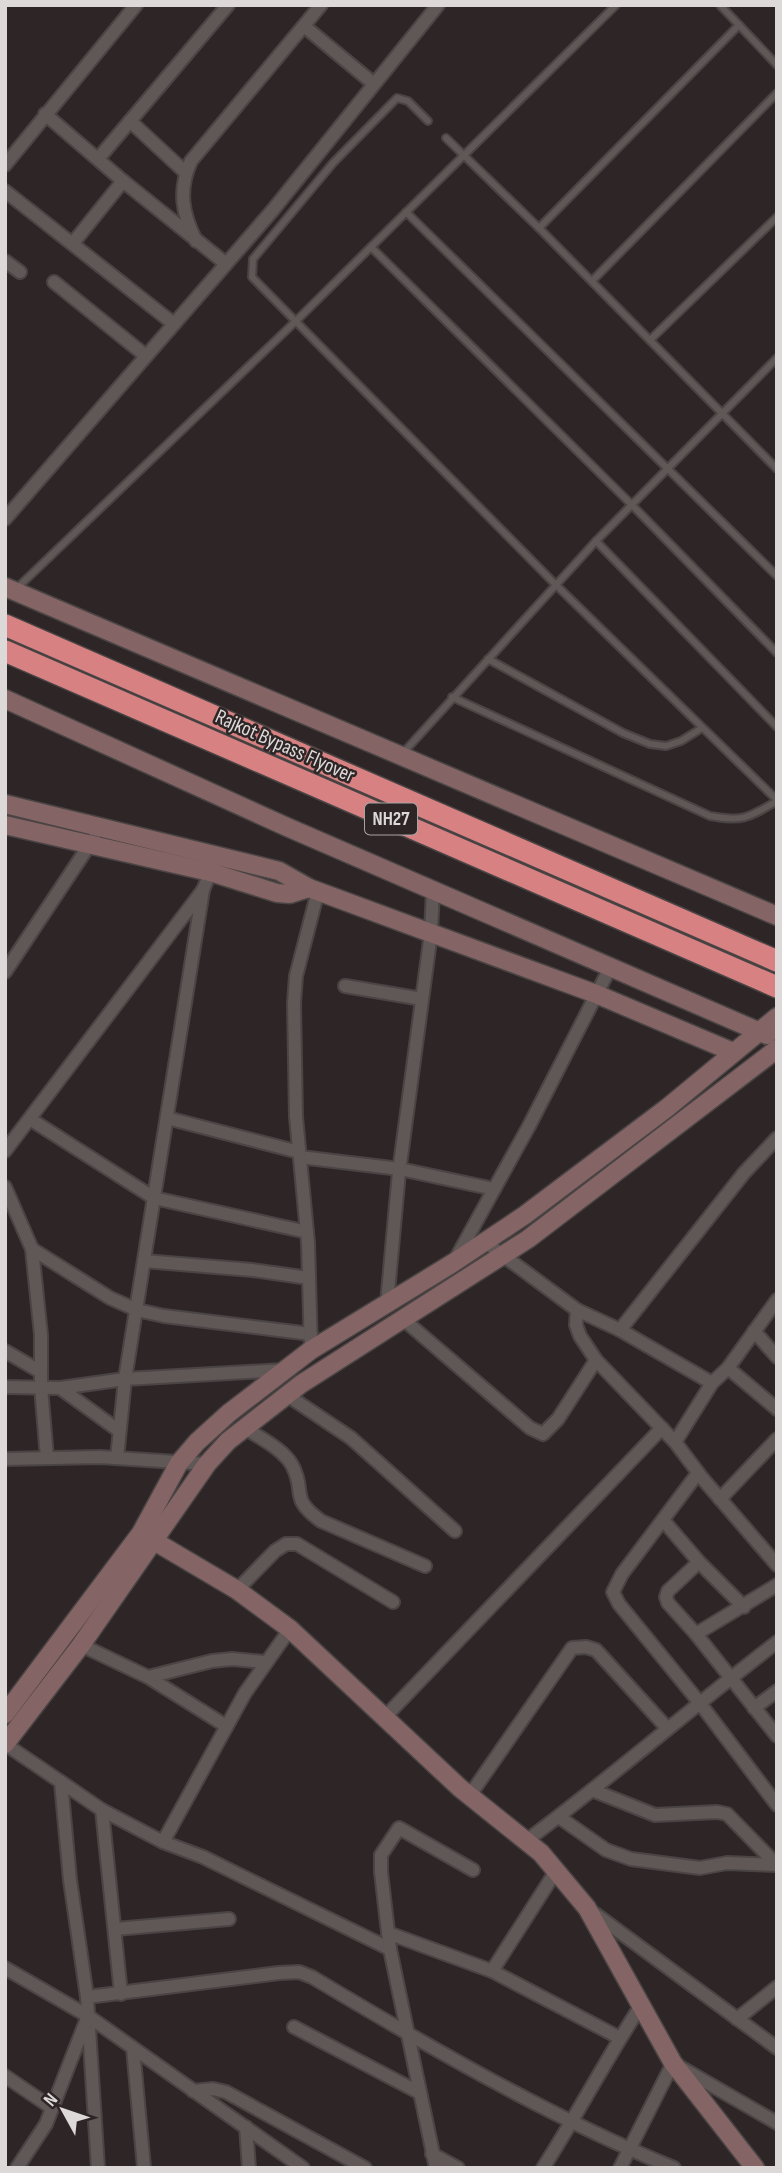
<svg xmlns="http://www.w3.org/2000/svg" width="782" height="2173" font-family="'Sofia Sans Condensed',sans-serif">
<style>
.lines{fill:none;stroke-linecap:round;stroke-linejoin:round}
.lane-casing{stroke:#4a4444;stroke-width:10}
.street-casing{stroke:#4a4444;stroke-width:16}
.secondary-casing{stroke:#4a4444;stroke-width:21}
.highway-casing{stroke:#4a4444;stroke-width:24}
.lane{stroke:#605757;stroke-width:6}
.street{stroke:#605757;stroke-width:12}
.secondary{stroke:#846464;stroke-width:18}
.highway{stroke:#d78182;stroke-width:21}
.labels{text-anchor:middle;dominant-baseline:central;stroke-width:5;stroke-linejoin:round;paint-order:stroke}
.shield{fill:#2e2626;stroke:#a9a3a3;stroke-width:2}
.shield-label{font-size:19px;font-weight:bold;fill:#ded9d9}
.street-label{font-size:21px;fill:#ded9d9;stroke:#2e2626}
</style>
<rect width="100%" height="100%" fill="#2e2626"/>
<g class="lines">
<defs>
<g id="lane">
<path d="M720 5 777 65"/>
<path d="M428 121 408 101 397 98 333 163 253 259 252 277 555 584 777 800"/>
<path d="M446 138 539 228 777 469"/>
<path d="M406 212 777 576"/>
<path d="M539 228 739 25"/>
<path d="M371 247 631 504 777 653"/>
<path d="M592 281 777 93"/>
<path d="M650 340 777 217"/>
<path d="M596 541 777 727"/>
<path d="M15 590 297 320 616 5"/>
<path d="M488 659 623 733 650 744 666 746 681 741 702 728"/>
<path d="M452 697 710 816C743 822 748 818 777 801"/>
<path d="M403 753 596 541 777 358"/>
</g>
<g id="street">
<path d="M304 26 374 84"/>
<path d="M45 114 123 181 225 263"/>
<path d="M130 121 186 173"/>
<path d="M98 159 228 5"/>
<path d="M5 165 136 5"/>
<path d="M5 191 174 324"/>
<path d="M196 241C182 213 178 190 191 161L321 5"/>
<path d="M73 243 123 181"/>
<path d="M5 261 20 272"/>
<path d="M54 282 146 356"/>
<path d="M5 519 272 211 438 5"/>
<path d="M5 972 94 838"/>
<path d="M345 986 422 999"/>
<path d="M167 1118 299 1152"/>
<path d="M30 1119 154 1198 307 1232"/>
<path d="M5 1151 203 890 213 866"/>
<path d="M300 1157 400 1169 494 1189"/>
<path d="M5 1187 32 1249 41 1335V1387L47 1458"/>
<path d="M485 1242 577 1310 620 1330 712 1383"/>
<path d="M32 1249 110 1298 137 1310 164 1316 311 1334"/>
<path d="M455 1260 529 1126 611 966"/>
<path d="M144 1261 252 1270 309 1278"/>
<path d="M387 1303 399 1172 431 933 433 890"/>
<path d="M577 1310 576 1325 580 1336 596 1360 675 1442 703 1479 777 1565"/>
<path d="M403 1319 530 1428 543 1434 558 1419 596 1360"/>
<path d="M620 1330 744 1173 777 1138"/>
<path d="M754 1331 777 1357"/>
<path d="M311 1350 308 1243 296 1117 294 1003 296 976 318 891"/>
<path d="M5 1351 41 1372"/>
<path d="M728 1368 777 1409"/>
<path d="M5 1387 60 1388 125 1379 283 1370"/>
<path d="M60 1388 118 1430"/>
<path d="M287 1395 351 1438 455 1531"/>
<path d="M245 1428C260 1438 283 1449 292 1465 307 1493 288 1497 321 1521L425 1566"/>
<path d="M675 1442 712 1383 728 1368 777 1300"/>
<path d="M117 1458 125 1379 203 890"/>
<path d="M5 1459 100 1457 207 1464"/>
<path d="M698 1473 622 1574 613 1592 619 1604 699 1702 777 1805"/>
<path d="M720 1499 777 1439"/>
<path d="M663 1520 699 1562 744 1607"/>
<path d="M699 1562 668 1591 666 1597 668 1603 696 1634 777 1736"/>
<path d="M237 1590 275 1551 286 1544H297L393 1602"/>
<path d="M696 1634 777 1585"/>
<path d="M81 1645 148 1677 226 1726"/>
<path d="M148 1677 212 1661 232 1659 265 1662"/>
<path d="M754 1708 777 1691"/>
<path d="M384 1718 662 1428"/>
<path d="M5 1744 61 1782 70 1880 87 1997 98 2168"/>
<path d="M61 1782 102 1810 163 1842 203 1857 390 1949"/>
<path d="M592 1790 655 1815 717 1812 727 1814 777 1865"/>
<path d="M470 1795 572 1648 586 1647 596 1650 667 1728"/>
<path d="M102 1810 121 1994"/>
<path d="M559 1817 606 1850 631 1859 700 1868 727 1863 777 1865"/>
<path d="M526 1841C612 1777 692 1707 777 1642"/>
<path d="M163 1842 245 1693 290 1629"/>
<path d="M594 1913 777 2048"/>
<path d="M116 1929 229 1919"/>
<path d="M388 1933 492 1971 620 2038"/>
<path d="M5 1968 88 2016"/>
<path d="M492 1971 556 1871"/>
<path d="M87 1997 279 1973 299 1972 312 1977C429 2047 548 2116 674 2168"/>
<path d="M737 2019 777 1987"/>
<path d="M294 2027 420 2093"/>
<path d="M133 2048 144 2168"/>
<path d="M5 2076 52 2108"/>
<path d="M193 2091 213 2089 226 2092 365 2168"/>
<path d="M246 2127 249 2168"/>
<path d="M432 2154 458 2168"/>
<path d="M17 2168 46 2124 88 2016 303 2168"/>
<path d="M436 2168 390 1949 381 1872V1855L399 1828 473 1870"/>
<path d="M543 2168C578 2114 607 2057 642 2004"/>
<path d="M620 2168 673 2063 777 2123"/>
</g>
<g id="secondary">
<path d="M5 587 777 916"/>
<path d="M5 699 287 827 767 1035"/>
<path d="M5 804 279 871 309 888 596 994 733 1052"/>
<path d="M5 825 210 872 277 893 290 894 309 888"/>
<path d="M144 1535 237 1590 290 1629 460 1788 541 1853 587 1908 673 2063 755 2168"/>
<path d="M5 1714 141 1533 179 1463 197 1442 229 1413 311 1350 453 1263 525 1215 667 1108 777 1017"/>
<path d="M5 1744 81 1645 207 1464 228 1441 301 1384 528 1239 777 1049"/>
</g>
<g id="highway">
<path d="M5 625 777 961"/>
<path d="M5 651 777 987"/>
</g>
</defs>
<use href="#lane" class="lane-casing"/>
<use href="#street" class="street-casing"/>
<use href="#secondary" class="secondary-casing"/>
<use href="#highway" class="highway-casing"/>
<use href="#lane" class="lane"/>
<use href="#street" class="street"/>
<use href="#secondary" class="secondary"/>
<use href="#highway" class="highway"/>
</g>
<g class="labels">
<rect class="shield" x="365" y="803.5" width="52" height="31" rx="5"/>
<g class="shield-label">
<text x="391" y="819">NH27</text>
</g>
<g class="street-label">
<text transform="translate(285 746) rotate(24)">Rajkot Bypass Flyover</text>
</g>
</g>
<rect width="782" height="2173" fill="none" stroke="#ded9d9" stroke-width="14"/>
<g transform="translate(63 2110) rotate(310)" stroke="#2e2626" stroke-width="5" paint-order="stroke">
<path d="M0-5L12 26L0 18L-12 26Z" fill="#ded9d9"/>
<text y="-10" font-size="19" font-weight="bold" text-anchor="middle" fill="#ded9d9">N</text>
</g>
</svg>
